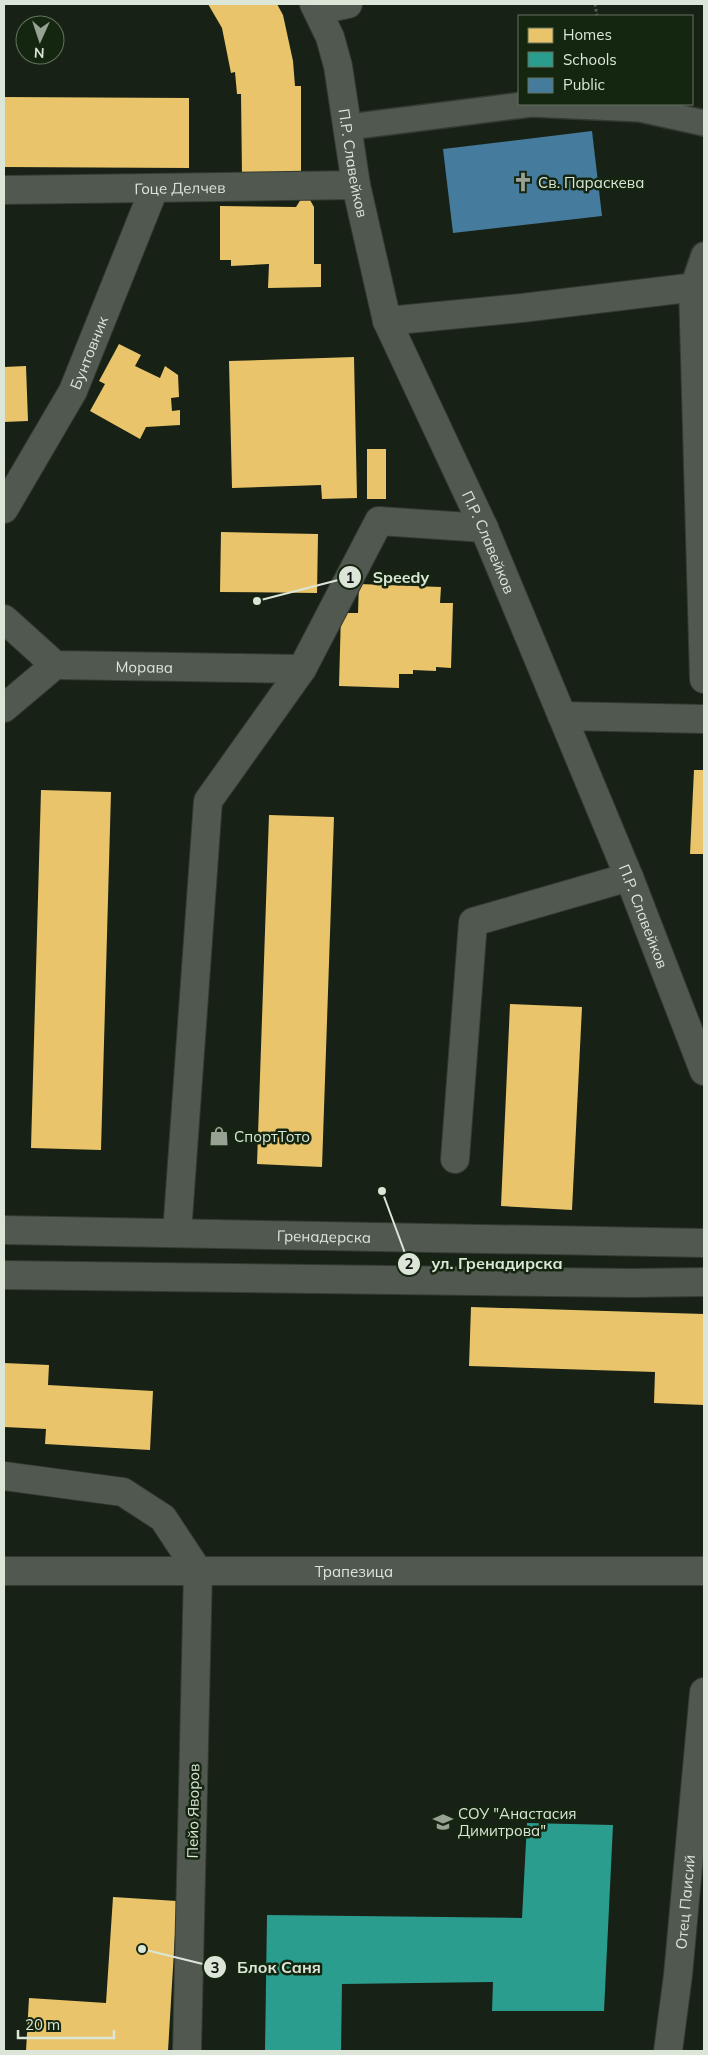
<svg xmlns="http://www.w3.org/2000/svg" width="708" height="2055" font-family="Mulish,sans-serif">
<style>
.homes{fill:#e9c46a}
.schools{fill:#2a9d8f}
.public{fill:#457b9d}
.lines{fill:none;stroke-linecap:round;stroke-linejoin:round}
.pedestrian-casing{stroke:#333a31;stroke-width:28}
.minor-casing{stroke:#333a31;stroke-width:30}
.tertiary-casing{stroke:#333a31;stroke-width:30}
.path{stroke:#555c53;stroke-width:3;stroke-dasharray:2.5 2.5;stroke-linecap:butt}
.pedestrian{stroke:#51584f;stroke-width:25}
.minor{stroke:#51584f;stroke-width:28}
.tertiary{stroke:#51584f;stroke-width:28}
.labels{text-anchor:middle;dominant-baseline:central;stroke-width:5;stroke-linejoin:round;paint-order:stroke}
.street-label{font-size:15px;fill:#dbe6d8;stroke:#152610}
.poi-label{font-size:15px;fill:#dbe6d8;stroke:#152610;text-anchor:start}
.leader{fill:none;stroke:#dbe6d8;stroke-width:2}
.callout-dot{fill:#dbe6d8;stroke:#152610;stroke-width:2}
.mark-label{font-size:15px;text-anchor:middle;font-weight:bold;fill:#111}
.callout-label{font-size:16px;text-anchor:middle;font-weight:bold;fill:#dbe6d8;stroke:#152610;stroke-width:5;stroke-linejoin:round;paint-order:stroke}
</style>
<rect width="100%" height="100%" fill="#182115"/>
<g class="homes">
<path d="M208 4H277L283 15 293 61 295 86H301V177L242 176 241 94H237L235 72 231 73 222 28Z"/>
<path d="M4 97 189 98V168L4 167Z"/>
<path d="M301 199 310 200 314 207V264H321V287L268 288 269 264 231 266V260H220V206L296 207Z"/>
<path d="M119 344 141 355 135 366 160 378 165 366 178 375 179 397 171 398 172 411 180 410V425L146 427 140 439 90 411 105 384 99 381Z"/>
<path d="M354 357 357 498 322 499 321 485 232 488 229 361Z"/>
<path d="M26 366 28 421 4 422V367Z"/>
<rect x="367" y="449" width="19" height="50"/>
<path d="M221 532 318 534 317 593 220 592Z"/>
<path d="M359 584 441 587 440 603H453L451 668 436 667V671L413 670V674H399V688L339 686 341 613H358Z"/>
<path d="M694 770H704V854H690Z"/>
<path d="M41 790 111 792 101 1150 31 1148Z"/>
<path d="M269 815 334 817 322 1167 257 1164Z"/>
<path d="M510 1004 582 1007 572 1210 501 1206Z"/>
<path d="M471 1307 704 1314V1405L654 1403 655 1372 469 1366Z"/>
<path d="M4 1363 49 1365 48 1385 153 1391 150 1450 45 1444 46 1429 4 1427Z"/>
<path d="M113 1897 177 1901 168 2051H26L29 1998 106 2003Z"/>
</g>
<path class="schools" d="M527 1823 613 1825 604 2011H492L493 1982 342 1984 341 2051H265L267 1915 522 1918Z"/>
<path class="public" d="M592 131 602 216 453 233 443 149Z"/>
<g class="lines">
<defs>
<g id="pedestrian">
<path d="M349 127 531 104 640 109 704 123"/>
<path d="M693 287 704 255"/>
</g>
<g id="minor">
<path id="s1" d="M314 4 330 37 338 66 356 185 387 321 484 528 629 877 704 1071"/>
<path d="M319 10 348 4"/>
<path id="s2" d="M4 190 356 185"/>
<path d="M693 287 704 679"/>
<path d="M387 321 522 308 704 286"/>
<path id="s3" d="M4 509 73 391 154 189"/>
<path id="s4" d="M4 619 55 665 302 669"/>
<path d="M4 708 55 665"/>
<path d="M562 716 704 719"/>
<path d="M455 1159 473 922 629 877"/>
<path d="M177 1233 208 801 302 669 379 521 484 528"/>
<path d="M4 1476 123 1492 163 1518 198 1571 187 2051"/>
<path id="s5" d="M4 1571H704"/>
<path id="s6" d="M668 2051 678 1975 704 1692"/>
</g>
<g id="tertiary">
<path id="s7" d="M4 1230 704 1243"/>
<path d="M4 1275 632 1283 704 1282"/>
</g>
</defs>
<use href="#pedestrian" class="pedestrian-casing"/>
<use href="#minor" class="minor-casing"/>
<use href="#tertiary" class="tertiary-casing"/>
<path class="path" d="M595 4 597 16"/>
<use href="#pedestrian" class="pedestrian"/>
<use href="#minor" class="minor"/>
<use href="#tertiary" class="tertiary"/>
</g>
<defs>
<symbol id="church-bare" viewBox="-9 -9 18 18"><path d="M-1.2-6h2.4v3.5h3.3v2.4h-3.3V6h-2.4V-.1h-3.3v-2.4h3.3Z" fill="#97a194" stroke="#152610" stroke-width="2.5" paint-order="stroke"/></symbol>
<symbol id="shop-bare" viewBox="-9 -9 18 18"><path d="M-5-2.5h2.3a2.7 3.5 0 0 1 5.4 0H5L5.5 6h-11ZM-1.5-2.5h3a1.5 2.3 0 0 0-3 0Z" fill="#97a194" stroke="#152610" stroke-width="2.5" paint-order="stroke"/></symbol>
<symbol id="school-bare" viewBox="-9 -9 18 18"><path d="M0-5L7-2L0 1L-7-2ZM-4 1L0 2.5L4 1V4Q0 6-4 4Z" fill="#97a194" stroke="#152610" stroke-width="2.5" paint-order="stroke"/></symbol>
</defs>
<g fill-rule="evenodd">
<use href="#church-bare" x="509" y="168" width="28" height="28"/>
<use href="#shop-bare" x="205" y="1122" width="28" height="28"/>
<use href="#school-bare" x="429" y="1808" width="28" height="28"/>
</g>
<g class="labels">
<g class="street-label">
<text stroke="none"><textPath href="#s1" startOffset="165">П.Р. Славейков</textPath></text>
<text stroke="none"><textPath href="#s2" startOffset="176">Гоце Делчев</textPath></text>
<text stroke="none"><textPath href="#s3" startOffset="178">Бунтовник</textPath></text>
<text stroke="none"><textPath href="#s1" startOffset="570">П.Р. Славейков</textPath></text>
<text stroke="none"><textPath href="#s4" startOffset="158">Морава</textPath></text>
<text stroke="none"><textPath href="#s1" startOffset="975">П.Р. Славейков</textPath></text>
<text stroke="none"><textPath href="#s7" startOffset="320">Гренадерска</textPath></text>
<text stroke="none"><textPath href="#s5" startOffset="350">Трапезица</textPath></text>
<text transform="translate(193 1811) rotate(-89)">Пейо Яворов</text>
<text stroke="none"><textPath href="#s6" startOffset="150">Отец Паисий</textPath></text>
</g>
<g class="poi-label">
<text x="538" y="182">Св. Параскева</text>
<text x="234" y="1136">СпортТото</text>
<text x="458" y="1813">СОУ "Анастасия<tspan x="458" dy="17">Димитрова"</tspan></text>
</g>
</g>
<path class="leader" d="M257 601L350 577M382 1191L409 1264M142 1949L215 1967"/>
<g class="callout-dot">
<circle cx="257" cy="601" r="5"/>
<circle cx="382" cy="1191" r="5"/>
<circle cx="142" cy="1949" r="5"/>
<circle cx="350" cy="577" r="12"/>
<circle cx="409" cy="1264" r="12"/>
<circle cx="215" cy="1967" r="12"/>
</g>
<g class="mark-label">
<text x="350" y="583">1</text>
<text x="409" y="1269">2</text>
<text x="215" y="1973">3</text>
</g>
<g class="callout-label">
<text x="401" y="583">Speedy</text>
<text x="497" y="1269">ул. Гренадирска</text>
<text x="279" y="1973">Блок Саня</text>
</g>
<rect width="708" height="2055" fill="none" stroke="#dbe6d8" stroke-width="10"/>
<rect x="518" y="15" width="175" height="90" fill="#152610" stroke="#647360"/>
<rect x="528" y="28" width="25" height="15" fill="#e9c46a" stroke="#647360"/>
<text x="563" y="40" font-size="15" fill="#dbe6d8">Homes</text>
<rect x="528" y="52" width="25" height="15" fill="#2a9d8f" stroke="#647360"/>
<text x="563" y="65" font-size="15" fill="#dbe6d8">Schools</text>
<rect x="528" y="78" width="25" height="15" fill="#457b9d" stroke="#647360"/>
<text x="563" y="90" font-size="15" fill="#dbe6d8">Public</text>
<g transform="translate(40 40) rotate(183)"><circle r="24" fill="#152610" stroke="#647360"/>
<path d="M0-4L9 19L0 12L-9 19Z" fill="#97a194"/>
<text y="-8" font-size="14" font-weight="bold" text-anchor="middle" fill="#dbe6d8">N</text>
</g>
<path d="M18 2030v8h96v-8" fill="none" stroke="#dbe6d8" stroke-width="2.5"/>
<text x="25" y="2030" font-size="15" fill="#dbe6d8" stroke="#152610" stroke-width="4" paint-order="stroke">20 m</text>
</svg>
